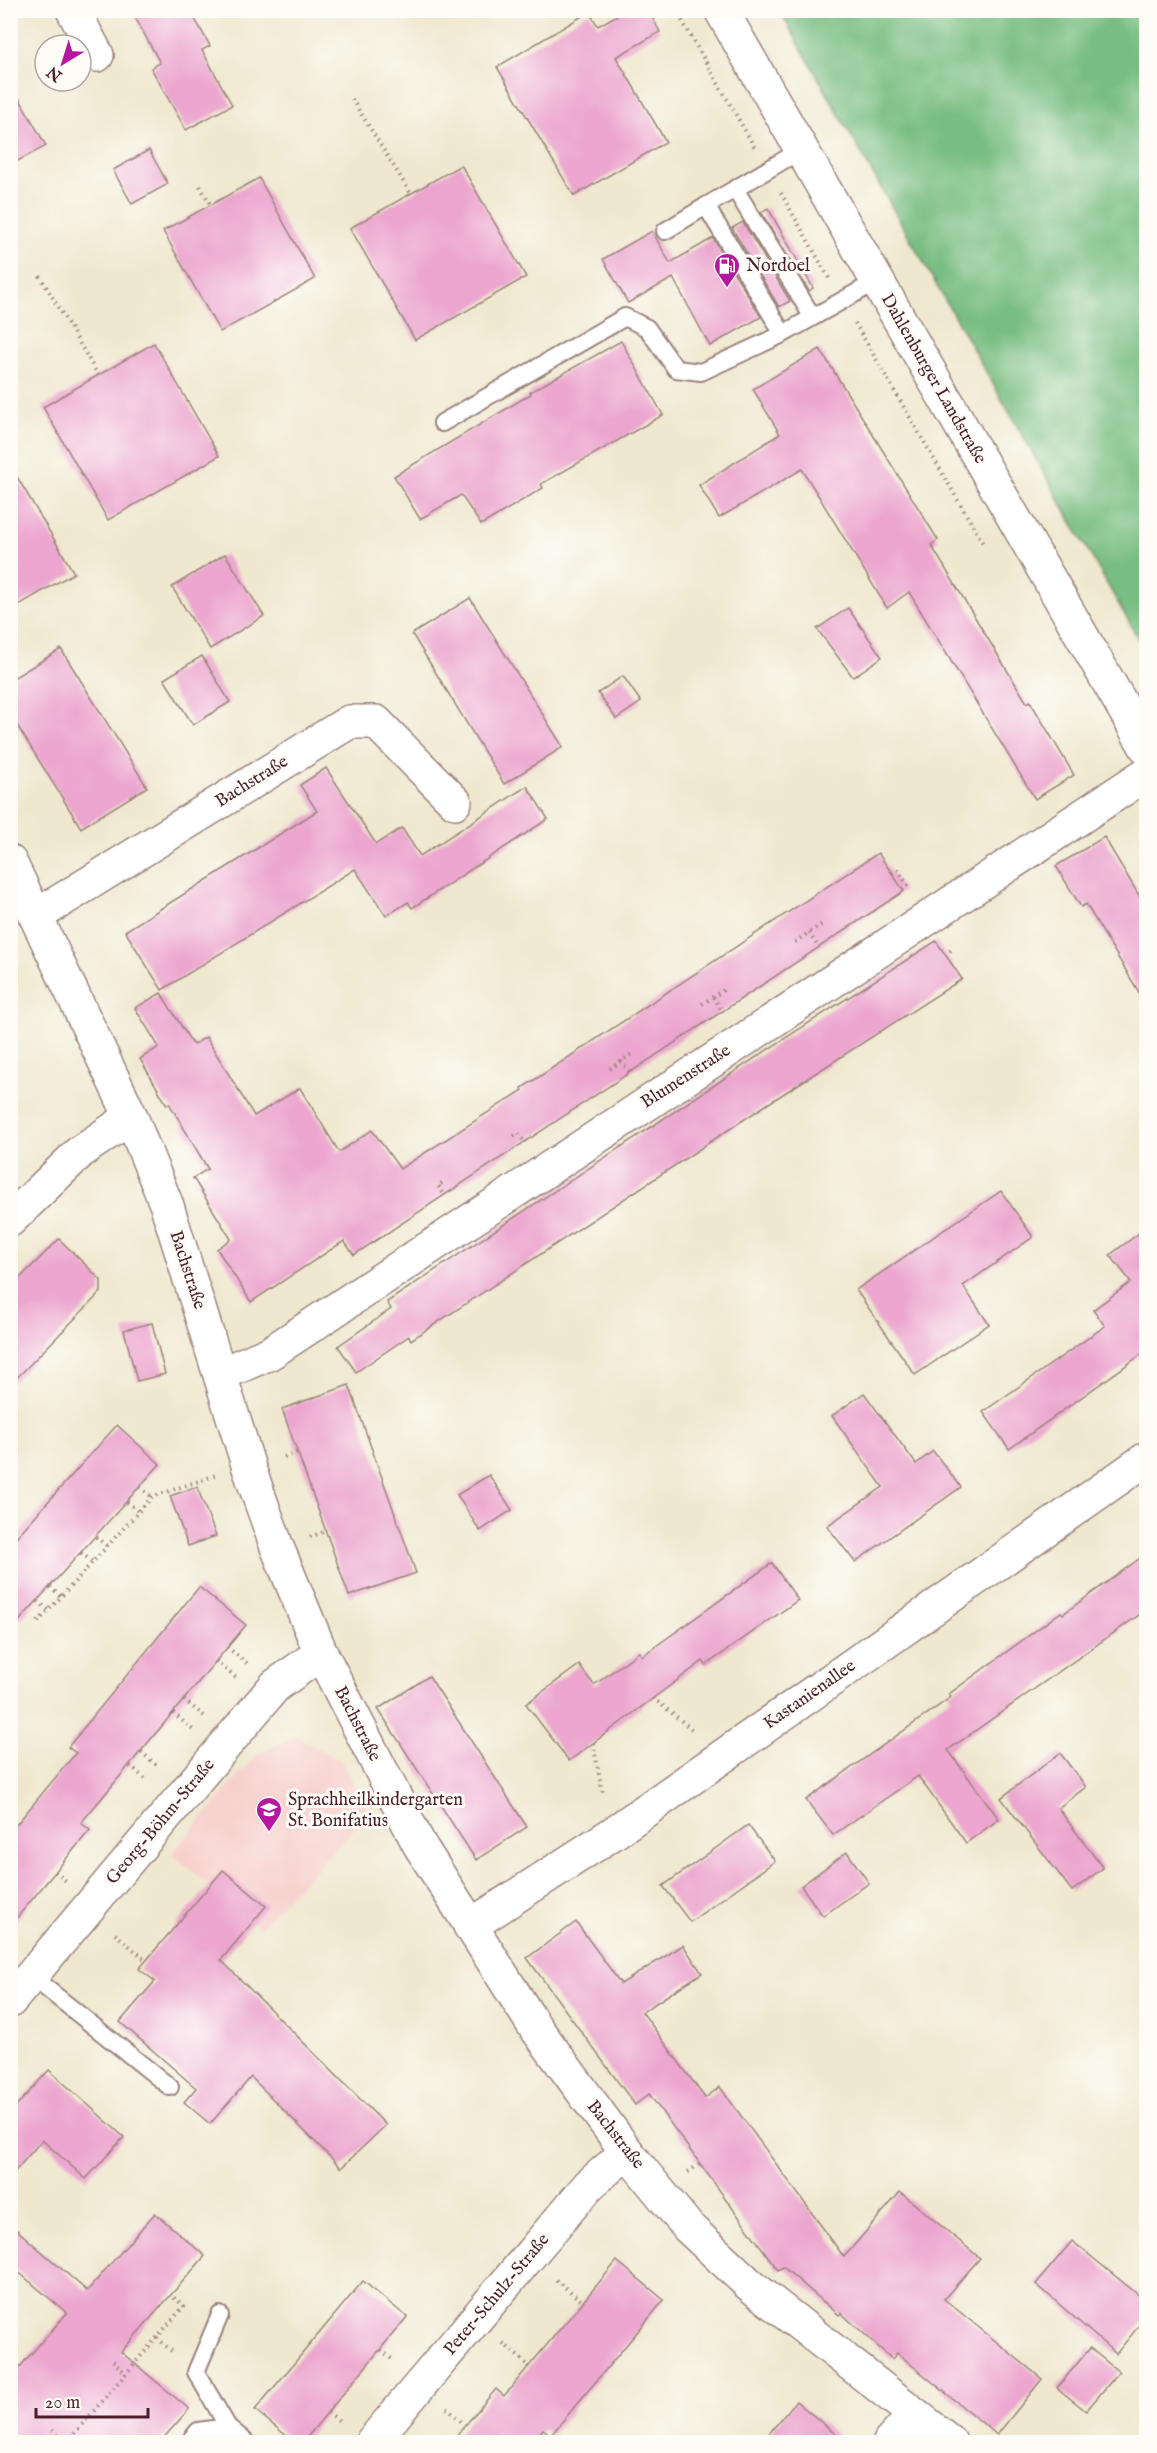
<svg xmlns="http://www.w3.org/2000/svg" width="1157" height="2453" font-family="'IM FELL English',serif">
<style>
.built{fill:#f7d0cd}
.forest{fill:#78bd81;stroke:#616e56;stroke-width:1.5}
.building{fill:#eca6cf}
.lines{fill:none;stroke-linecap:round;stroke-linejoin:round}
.service-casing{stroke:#9c847d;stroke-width:20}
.minor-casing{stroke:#9c847d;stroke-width:36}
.secondary-casing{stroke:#9c847d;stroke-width:36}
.path{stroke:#9c847d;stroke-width:4;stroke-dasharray:1.5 4.5;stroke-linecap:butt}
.service{stroke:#fff;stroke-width:16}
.minor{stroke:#fff;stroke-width:33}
.secondary{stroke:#fff;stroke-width:33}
.labels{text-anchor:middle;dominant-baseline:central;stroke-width:6;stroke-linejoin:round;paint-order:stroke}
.poi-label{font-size:18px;fill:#4a1f2b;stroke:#fdfcf7;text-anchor:start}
.street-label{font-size:18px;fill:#4a1f2b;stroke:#fdfcf7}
</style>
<rect width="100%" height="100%" fill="#fdfcf7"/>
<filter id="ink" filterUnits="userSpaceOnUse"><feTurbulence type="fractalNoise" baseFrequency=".0167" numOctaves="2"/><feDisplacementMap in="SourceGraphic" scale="12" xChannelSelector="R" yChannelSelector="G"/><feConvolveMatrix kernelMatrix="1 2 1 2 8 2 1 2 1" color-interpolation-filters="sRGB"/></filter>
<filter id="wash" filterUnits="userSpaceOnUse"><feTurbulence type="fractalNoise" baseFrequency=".008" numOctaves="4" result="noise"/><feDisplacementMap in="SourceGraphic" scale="24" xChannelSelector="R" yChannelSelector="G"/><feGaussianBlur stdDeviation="1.35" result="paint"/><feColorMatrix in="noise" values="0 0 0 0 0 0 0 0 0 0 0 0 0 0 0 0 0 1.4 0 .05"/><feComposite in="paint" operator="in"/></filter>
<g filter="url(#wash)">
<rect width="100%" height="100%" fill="#efe8cf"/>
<path class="built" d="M296 1736 341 1761 369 1813 259 1928 172 1854 256 1755Z"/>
<path class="forest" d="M780 11H1146V652Z"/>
<g id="blocks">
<g class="building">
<path d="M131 10H190L210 46 202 50 232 105 186 130 151 68 160 63Z"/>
<path d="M626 10H648L660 32 616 57 666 142 574 196 497 67 589 12 598 26Z"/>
<path d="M10 82 46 146 10 165Z"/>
<path d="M149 150 168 184 132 204 113 170Z"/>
<path d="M461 165 526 277 415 340 350 228Z"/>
<path d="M259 178 315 279 220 332 163 231Z"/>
<path d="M768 208 813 288 809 291 761 212Z"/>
<path d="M743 222 790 301 779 307 732 228Z"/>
<path d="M652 231 670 263 713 238 761 317 710 346 673 278 628 303 603 259Z"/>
<path d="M621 341 663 415 541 484 543 488 481 525 461 495 420 519 394 476 531 394 530 392Z"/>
<path d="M154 343 219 456 108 520 43 407Z"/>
<path d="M820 349 938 540 931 545 1027 703 1030 701 1074 775 1035 799 909 592 887 608 802 469 719 518 699 485 780 434 753 389Z"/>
<path d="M10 465 74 573 10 610Z"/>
<path d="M225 554 264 616 210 649 172 587Z"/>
<path d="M470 598 563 747 504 784 412 634Z"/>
<path d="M848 608 882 657 853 677 817 629Z"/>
<path d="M61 649 147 787 81 828 10 714V680Z"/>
<path d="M202 656 230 702 193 725 164 679Z"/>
<path d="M623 676 641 702 616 719 598 693Z"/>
<path d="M326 768 376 844 402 828 420 856 527 786 548 819 412 908 408 902 386 916 355 869 162 990 125 931 317 811 300 785Z"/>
<path d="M1104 837 1146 907V1004L1086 904 1081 907 1056 866Z"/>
<path d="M878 853 904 891 354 1255 344 1241 251 1302 217 1249 231 1239 193 1178 208 1169 169 1103 167 1105 140 1059 159 1047 135 1008 161 993 193 1045 206 1037 254 1116 300 1088 339 1152 372 1130 400 1169 523 1090 522 1088Z"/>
<path d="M936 941 962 979 769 1103 411 1340 409 1336 356 1372 338 1346 391 1309 387 1302 770 1048Z"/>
<path d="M1001 1191 1033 1237 963 1286 989 1324 915 1375 856 1290Z"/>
<path d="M1146 1228V1351L1009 1449 983 1412 1105 1326 1093 1310 1131 1282 1110 1255Z"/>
<path d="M59 1239 101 1280V1292L10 1385V1288Z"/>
<path d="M152 1323 165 1374 137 1381 124 1330Z"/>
<path d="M349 1385 416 1573 349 1596 282 1409Z"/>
<path d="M864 1393 916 1464 933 1451 961 1487 855 1562 827 1526 883 1487 832 1416Z"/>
<path d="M117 1425 160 1464 10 1631V1544Z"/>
<path d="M489 1475 512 1510 480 1531 457 1495Z"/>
<path d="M197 1487 216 1536 188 1546 170 1496Z"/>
<path d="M1146 1554V1610L948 1750 999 1819 966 1843 918 1776 833 1835 806 1800 951 1697 949 1694 1061 1612 1063 1614Z"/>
<path d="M772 1563 798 1600 706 1665 703 1661 569 1761 526 1704 579 1665 594 1685 639 1652 642 1656Z"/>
<path d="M199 1587 246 1625 81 1823 90 1830 10 1926V1832L76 1753 68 1747Z"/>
<path d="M429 1676 527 1827 476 1860 378 1709Z"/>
<path d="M1060 1753 1086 1787 1058 1808 1103 1868 1072 1891 1001 1798Z"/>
<path d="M748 1825 775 1861 690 1922 663 1886Z"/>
<path d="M847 1852 869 1883 823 1916 801 1886Z"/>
<path d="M223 1870 266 1906 221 1960 386 2125 341 2168 251 2077 210 2124 184 2102 196 2088 120 2022 155 1981 139 1969Z"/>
<path d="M576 1922 621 1984 683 1945 702 1973 642 2012 705 2098 720 2087 844 2257 900 2192 980 2258 944 2299 1042 2379 997 2435 897 2353 892 2359 841 2313 839 2315 783 2267 778 2270 649 2094 635 2105 527 1958Z"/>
<path d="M49 2070 124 2137 86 2179 42 2140 10 2177V2113Z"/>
<path d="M155 2213 205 2256 121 2352 189 2409 160 2442H10V2378L67 2313 10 2265V2224L87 2291Z"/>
<path d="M1072 2241 1146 2301V2317L1116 2354 1036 2284Z"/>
<path d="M617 2261 664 2300 551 2435 543 2429 532 2442H451L496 2389 504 2396Z"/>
<path d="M363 2281 407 2317 303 2442H294L255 2410Z"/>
<path d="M1090 2348 1119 2372 1086 2411 1057 2388Z"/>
<path d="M796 2401 845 2442H762Z"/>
</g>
</g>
</g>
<g filter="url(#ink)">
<use href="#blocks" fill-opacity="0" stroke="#9c847d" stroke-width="1.5"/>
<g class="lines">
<defs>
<g id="service">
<path d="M801 150 706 206 783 334 877 281"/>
<path d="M735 189 812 316"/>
<path d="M665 231 706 206"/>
<path d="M442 423 625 317 647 328 676 369 701 372 783 334"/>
<path d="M31 1976 170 2087"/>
<path d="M220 2315 196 2372 228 2427 246 2442"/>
<path d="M189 2442 198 2431 228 2427"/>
</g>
<g id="minor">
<path d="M73 10 97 55"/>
<path d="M10 862 131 1117 167 1206 250 1471 277 1547 321 1653 419 1844 533 2024 627 2152 688 2227 750 2285 950 2442"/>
<path d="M36 916 349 722H376L455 802"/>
<path d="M10 1220 80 1152 131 1117"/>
<path d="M221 1374 270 1353 1146 774"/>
<path d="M470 1926 612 1834 1146 1459"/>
<path d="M10 2001 275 1686 321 1653"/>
<path d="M372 2442 589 2185 627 2152"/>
<path d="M890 2442 915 2415"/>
</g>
<path id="secondary" d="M721 10 1146 747"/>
</defs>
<use href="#service" class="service-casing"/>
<use href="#minor" class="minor-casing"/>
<use href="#secondary" class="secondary-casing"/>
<g class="path">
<path d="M676 10 755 148"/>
<path d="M352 99 411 194"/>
<path d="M200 186 211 205"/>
<path d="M781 193 829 278"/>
<path d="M40 276 98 375"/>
<path d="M855 323 984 545"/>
<path d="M892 873 898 870 910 889"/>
<path d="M809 933 819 948"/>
<path d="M795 942 822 924"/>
<path d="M945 955 951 950 949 947"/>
<path d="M713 997 723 1012"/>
<path d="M702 1004 725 989"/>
<path d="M621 1061 630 1073"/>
<path d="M610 1069 632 1054"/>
<path d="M514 1136 518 1133 525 1143"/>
<path d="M442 1183 438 1185 445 1196"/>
<path d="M10 1274 18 1281"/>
<path d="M284 1457 297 1452"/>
<path d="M140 1487 152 1497"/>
<path d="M127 1502 139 1512"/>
<path d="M96 1537 107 1546"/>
<path d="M310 1537 326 1531"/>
<path d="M81 1553 93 1562"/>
<path d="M50 1587 61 1597"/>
<path d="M38 1601 49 1611"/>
<path d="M38 1622 152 1497 216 1475"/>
<path d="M227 1647 248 1664"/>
<path d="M216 1661 236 1678"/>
<path d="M653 1698 694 1731"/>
<path d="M184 1700 204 1716"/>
<path d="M173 1713 193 1730"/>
<path d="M593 1743 603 1795"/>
<path d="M141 1752 159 1767"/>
<path d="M130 1766 148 1781"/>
<path d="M55 1872 66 1881"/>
<path d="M115 1934 146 1960"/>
<path d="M688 2172 700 2164"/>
<path d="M556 2280 583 2302"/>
<path d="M157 2338 174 2353"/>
<path d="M503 2343 529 2366"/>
<path d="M381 2350 394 2361"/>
<path d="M113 2361 126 2374"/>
<path d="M447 2408 466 2426"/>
<path d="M328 2412 342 2423"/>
<path d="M52 2430 67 2442 184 2306 171 2295"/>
</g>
<use href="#service" class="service"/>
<use href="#minor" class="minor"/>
<use href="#secondary" class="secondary"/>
</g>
</g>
<defs>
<symbol id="fuel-pin" viewBox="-11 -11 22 30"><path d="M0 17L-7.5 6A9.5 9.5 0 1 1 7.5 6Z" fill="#b5179e" stroke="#fdfcf7"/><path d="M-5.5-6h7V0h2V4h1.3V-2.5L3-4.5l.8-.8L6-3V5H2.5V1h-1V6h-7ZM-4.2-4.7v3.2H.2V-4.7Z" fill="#fff"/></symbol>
<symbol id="school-pin" viewBox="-11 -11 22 30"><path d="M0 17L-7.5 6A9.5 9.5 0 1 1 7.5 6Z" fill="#b5179e" stroke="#fdfcf7"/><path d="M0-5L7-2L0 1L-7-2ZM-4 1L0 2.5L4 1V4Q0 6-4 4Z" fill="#fff"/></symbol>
</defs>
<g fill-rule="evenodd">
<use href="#fuel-pin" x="712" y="251" width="30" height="40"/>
<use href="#school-pin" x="254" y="1795" width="30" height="40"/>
</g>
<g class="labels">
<g class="poi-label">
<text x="746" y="266">Nordoel</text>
<text x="288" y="1800">Sprachheilkindergarten<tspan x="288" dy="21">St. Bonifatius</tspan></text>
</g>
<g class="street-label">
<text transform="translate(933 379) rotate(60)">Dahlenburger Landstraße</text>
<text transform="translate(252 782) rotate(-32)">Bachstraße</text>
<text transform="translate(686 1077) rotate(-33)">Blumenstraße</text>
<text transform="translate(187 1270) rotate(72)">Bachstraße</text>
<text transform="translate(810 1695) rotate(-35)">Kastanienallee</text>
<text transform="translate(357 1724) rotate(63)">Bachstraße</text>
<text transform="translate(161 1822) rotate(-50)">Georg-Böhm-Straße</text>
<text transform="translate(615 2135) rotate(52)">Bachstraße</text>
<text transform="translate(497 2295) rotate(-50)">Peter-Schulz-Straße</text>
</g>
</g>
<rect width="1157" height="2453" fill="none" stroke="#fdfcf7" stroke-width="36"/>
<g transform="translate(63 63) rotate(218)"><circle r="28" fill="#fdfcf7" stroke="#b5a4a5" stroke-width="1.5"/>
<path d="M0-4.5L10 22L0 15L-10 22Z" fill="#b5179e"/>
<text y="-9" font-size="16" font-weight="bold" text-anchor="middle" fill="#4a1f2b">N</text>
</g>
<path d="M36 2408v9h112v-9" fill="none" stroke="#4a1f2b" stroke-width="3"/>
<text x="45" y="2408" font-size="18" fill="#4a1f2b" stroke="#fdfcf7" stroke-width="4.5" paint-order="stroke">20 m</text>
</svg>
